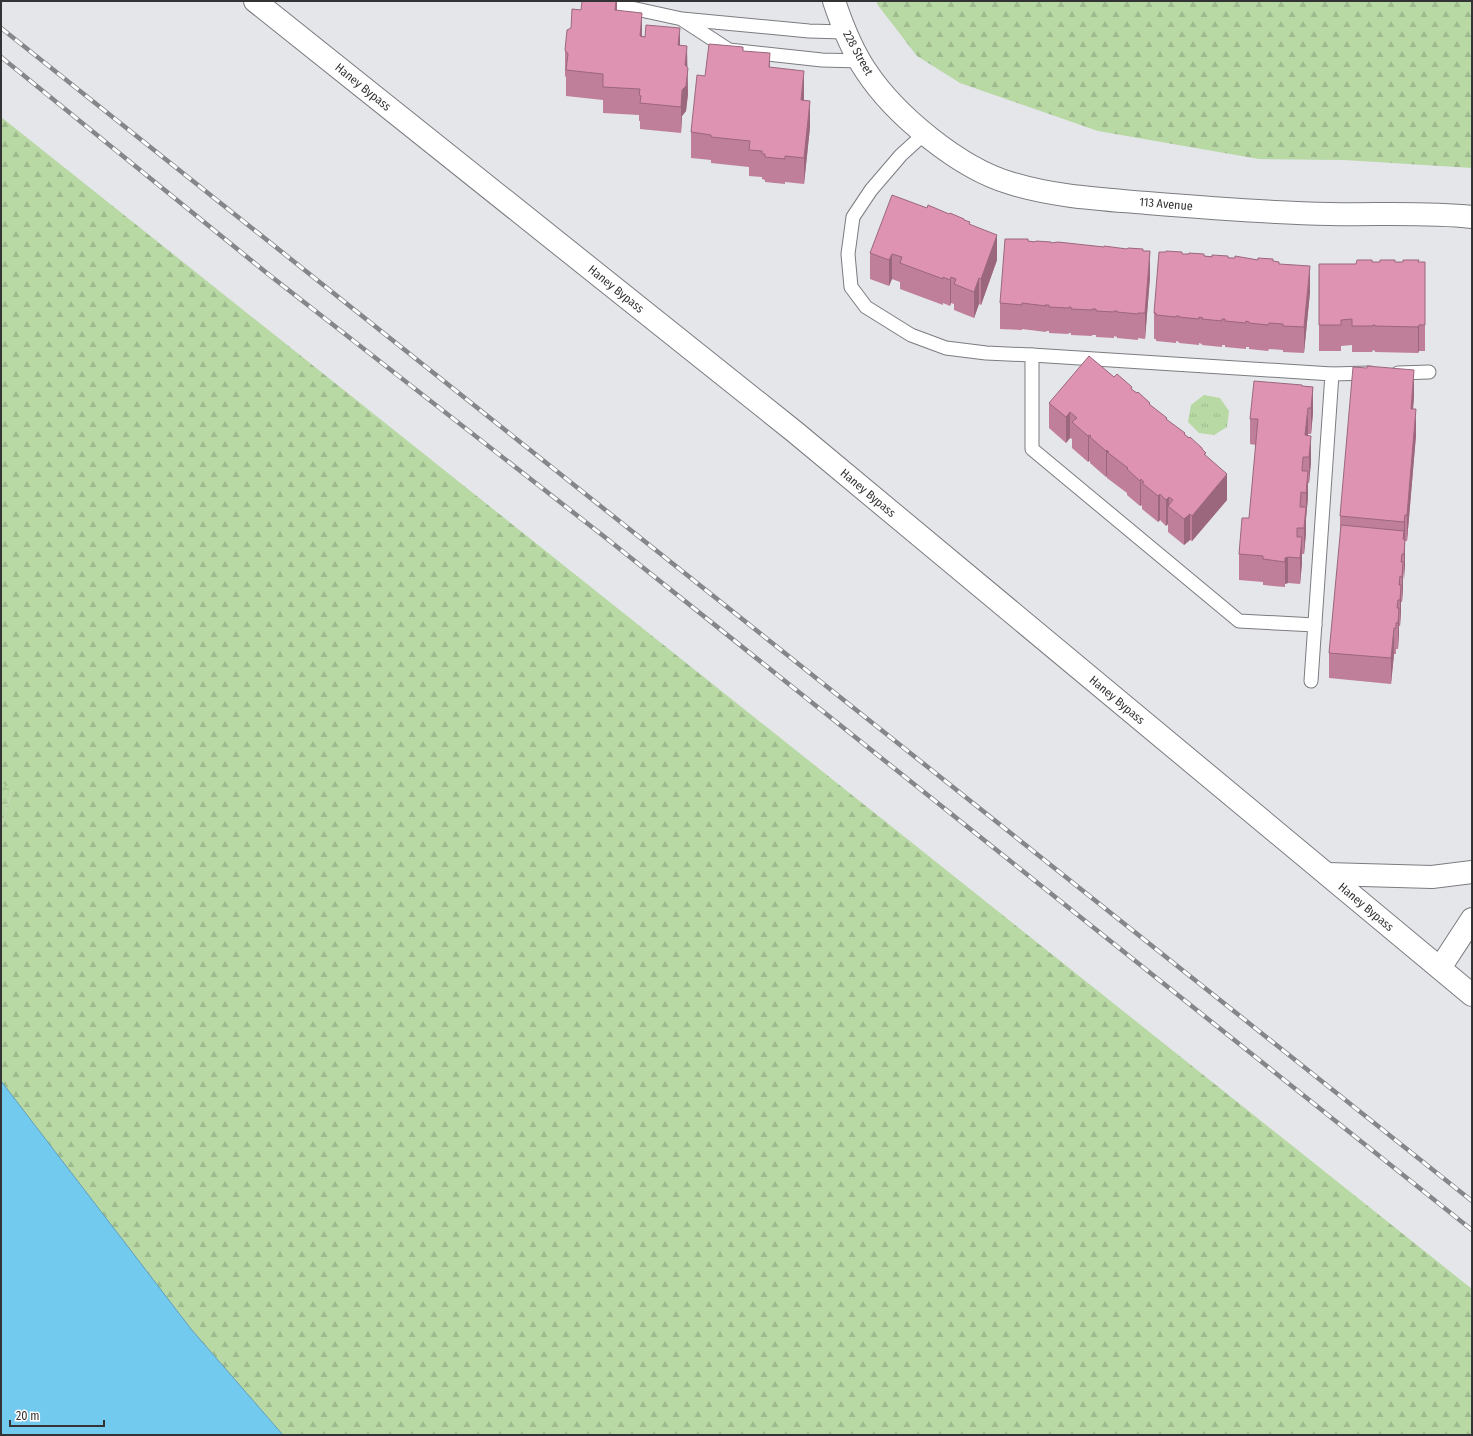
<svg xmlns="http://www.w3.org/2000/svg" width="1473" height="1436" font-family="'Fira Sans Condensed',sans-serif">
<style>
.forest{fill:url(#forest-firs)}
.wetland{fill:url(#wetland-marsh)}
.park{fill:url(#park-tufts)}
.water{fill:#73caef;stroke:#609db7}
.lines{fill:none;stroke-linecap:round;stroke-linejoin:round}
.service-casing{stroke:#7b7c80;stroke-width:15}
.minor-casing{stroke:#7b7c80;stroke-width:24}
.trunk-casing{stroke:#7b7c80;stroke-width:24}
.service{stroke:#fff;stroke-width:13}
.minor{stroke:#fff;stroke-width:22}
.trunk{stroke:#fff;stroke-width:22}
.rail-casing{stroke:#858689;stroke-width:4.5}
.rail{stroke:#fff;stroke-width:3;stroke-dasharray:9;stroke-linecap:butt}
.wall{fill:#bf7e99}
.shaded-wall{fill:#9b677d}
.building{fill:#de93b2;stroke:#9b677d}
.labels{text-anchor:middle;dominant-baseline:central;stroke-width:3;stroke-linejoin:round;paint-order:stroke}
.street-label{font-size:12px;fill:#333335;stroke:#fff}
</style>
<defs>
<pattern id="forest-firs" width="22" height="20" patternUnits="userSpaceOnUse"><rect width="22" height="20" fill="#b8d8a4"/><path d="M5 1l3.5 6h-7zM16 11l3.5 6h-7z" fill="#9fba8e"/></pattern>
<pattern id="wetland-marsh" width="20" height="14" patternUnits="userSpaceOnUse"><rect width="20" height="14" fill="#b8d8a4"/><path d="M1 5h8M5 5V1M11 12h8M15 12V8" fill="none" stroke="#9fba8e"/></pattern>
<pattern id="park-tufts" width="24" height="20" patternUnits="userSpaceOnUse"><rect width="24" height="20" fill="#b8d8a4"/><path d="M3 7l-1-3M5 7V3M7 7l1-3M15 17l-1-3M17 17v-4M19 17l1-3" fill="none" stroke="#9fba8e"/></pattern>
</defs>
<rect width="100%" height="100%" fill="#e4e6ea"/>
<g class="forest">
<path d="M877 1H1472V168L1344 160 1259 159 1098 131 960 83 917 56 877 4Z"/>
<path d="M1 117 1472 1289V1435H283L191 1329 1 1081V829L12 789 1 783Z"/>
</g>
<path class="wetland" d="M1 783 12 788 1 829Z"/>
<path class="park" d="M1204 395 1220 398 1229 411 1227 427 1214 435 1199 433 1188 422 1191 405Z"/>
<path class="water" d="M1 1081 191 1329 283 1435H1Z"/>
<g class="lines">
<defs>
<g id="service">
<path d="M599 1 682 19 809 31 845 32"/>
<path d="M683 20 729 50 822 60 861 61"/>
<path d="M924 134 901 155 871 190 853 217 848 254 851 287 866 307 911 335 946 348 986 353 1032 355 1332 374 1311 681"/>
<path d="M1032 355V449L1239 621 1315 625"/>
<path d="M1398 373 1429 372"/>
<path d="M1332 374 1370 373"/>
</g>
<g id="minor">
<path d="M834 1C842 25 851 49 866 71 895 115 959 168 1010 183 1055 197 1101 199 1147 203 1208 208 1269 213 1330 214 1377 215 1425 212 1472 217"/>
<path d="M1440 968 1472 919"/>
</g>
<g id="trunk">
<path d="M255 1 795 432 1472 995"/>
<path d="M1327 874 1432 877 1472 872"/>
</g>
</defs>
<use href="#service" class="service-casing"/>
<use href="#minor" class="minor-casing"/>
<use href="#trunk" class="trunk-casing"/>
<use href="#service" class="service"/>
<use href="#minor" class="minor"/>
<use href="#trunk" class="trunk"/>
<defs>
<g id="rail">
<path d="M1 28 1472 1201"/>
<path d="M1 57 268 274 606 538 1472 1230"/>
</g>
</defs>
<use href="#rail" class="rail-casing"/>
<use href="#rail" class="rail"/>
</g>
<g class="wall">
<path d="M617 1V10L642 36 680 45 687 67 688 94 686 111 682 116 681 133 640 129V121H639V115L603 113V100L566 96V77L565 76V50L581 10Z"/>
<path d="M743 51 770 68 804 97V101L810 127 804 184 785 182V184L765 182V180L762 179V177L749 176V167L711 163V160L691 158V132Z"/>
<path d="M927 208 949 214 964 220 970 225 997 260 981 305 979 304 974 318 954 310V304L951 303 950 306 943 303V305L900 289V282L892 279 889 286 870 279V253Z"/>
<path d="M1028 241 1143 251 1150 277 1145 339 1138 338V340L1117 338V337L1114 336V338L1096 337V335H1092V336L1071 335V333H1069L1068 334 1049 333V331H1046V332L1022 329V330L1000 329V303Z"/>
<path d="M1182 254 1273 261 1279 264 1310 292 1304 353 1283 352V350L1269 349 1268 351 1249 349V347H1246V349L1225 347V345H1222V347L1202 345V344L1199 343V345L1179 343V342L1176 341V343L1156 341V339H1154V313Z"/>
<path d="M1372 262H1425V351H1419L1418 353 1375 352V351L1373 350 1372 352H1352V345L1341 346V351H1319V264H1356Z"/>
<path d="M1114 377 1132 390 1202 449 1206 456 1227 500 1192 541 1190 540 1184 545 1168 532V524L1166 526 1160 520 1158 522 1142 509V506L1141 505 1140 506 1127 495V493L1107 478V476L1106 477 1090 463V461H1089L1088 462 1072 448V439L1070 438 1066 443 1049 428V403Z"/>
<path d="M1302 386 1313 387V413L1311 434H1308V436L1311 462 1309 483H1308V497L1306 519V533L1304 554H1302V563L1300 584 1288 583 1285 584V587L1263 585V582L1239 580V554L1249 518 1256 445 1250 444V419Z"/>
<path d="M1414 396 1413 409 1416 435 1407 541H1405V565L1403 580V588L1402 602H1401V611L1400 626H1399L1398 649H1396V654H1394L1391 684 1329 678V653L1340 541V516Z"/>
</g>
<g class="shaded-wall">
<path d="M616 1H617V23L615 10Z"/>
<path d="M642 13V38L640 36Z"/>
<path d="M680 28V54L678 45Z"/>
<path d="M687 46 688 94 686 111 682 116 681 133V107Z"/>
<path d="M770 53V79L769 67Z"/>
<path d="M804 71V97L801 126V100Z"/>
<path d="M810 101V127L804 184V158Z"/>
<path d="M997 235V260L981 305V279Z"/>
<path d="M1150 251V277L1145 339V313Z"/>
<path d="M892 254V279L889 286V260Z"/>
<path d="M1310 266V292L1304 353V327Z"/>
<path d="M951 277V303L950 306V280Z"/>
<path d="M979 278V304L974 318V292Z"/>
<path d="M1419 325V351L1418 353V327Z"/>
<path d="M1414 370V396L1411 435V409Z"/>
<path d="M1313 387V413L1311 434V408Z"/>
<path d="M1308 408V434L1306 457 1305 435Z"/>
<path d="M1416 409V435L1407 541V515Z"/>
<path d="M1070 412V438L1066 443V417Z"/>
<path d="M1089 435V461L1088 462V436Z"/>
<path d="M1311 436V462L1309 483V457Z"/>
<path d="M1107 450V476L1106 477V451Z"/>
<path d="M1308 471V497L1306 519V493Z"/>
<path d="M1227 474V500L1192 541V516Z"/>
<path d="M1141 479V505L1140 506V481Z"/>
<path d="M1160 494V520L1158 522V496Z"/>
<path d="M1169 497V506H1168V524L1166 526V500Z"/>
<path d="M1306 507V533L1304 554V528Z"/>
<path d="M1190 514V540L1184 545V519Z"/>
<path d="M1405 515V541L1404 547V522Z"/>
<path d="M1302 537V563L1300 584V558Z"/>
<path d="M1405 540V565L1404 580V554Z"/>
<path d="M1288 557V583L1285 584V587V558Z"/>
<path d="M1403 562V588L1402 602V577Z"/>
<path d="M1400 576V599L1401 585V611L1400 626V600L1399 585Z"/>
<path d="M1399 608V634L1398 649V623Z"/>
<path d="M1394 628V654L1391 684V658Z"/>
</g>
<g class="building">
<path d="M582 1H616L615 10 642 13 640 36 645 37 646 25 680 28 678 45 687 46 685 65 688 68 686 86 682 90 681 107 640 103 641 96 639 95 640 89 603 87V74L566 70 568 54 565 50 567 30 571 28 572 9 581 10Z"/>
<path d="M709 44 743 47V51L770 53 769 67 804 71 801 100 810 101 804 158 785 156V159L765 157V154H762V151L749 150 750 141 711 137V135L691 132 697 75 705 76Z"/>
<path d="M892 195 927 208 928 205 949 214 950 213 964 219V220L970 222 969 224 997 235 981 279 979 278 974 292 954 284 956 279 951 277 950 280 943 277V279L900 263 902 257 892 254 889 260 870 253Z"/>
<path d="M1005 239H1028V241L1035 242 1036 241 1051 242V243L1058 242 1104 247V246L1127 249 1128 248 1143 249V251H1150L1145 313H1138V314L1117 312V311H1114V312L1096 311V309H1092V310L1071 309V307H1069L1068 308 1049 307V305H1045L1046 306 1022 303V305L1000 303Z"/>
<path d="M1166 251 1182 252V254H1189V253L1204 254V256L1212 257V255L1228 256V258H1235V256L1258 260V258L1273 259V261L1279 262V264L1310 266 1304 327 1283 326V324L1269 323 1268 325 1249 323V322L1246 321V323L1225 321V319H1222V321L1202 319 1203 318 1199 317V319L1179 317V316H1176V317L1156 315V313H1154L1159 252H1166Z"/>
<path d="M1357 260H1372V262H1380V260H1395V262H1403V260H1419L1418 262H1425V325H1419L1418 327 1375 326V325H1373L1372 326H1352V319L1341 320V325H1319V264H1356Z"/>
<path d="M1089 356 1114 377 1117 374 1132 387 1131 389 1137 393 1138 392 1150 403 1149 404 1167 418 1166 419 1185 433 1184 434 1189 438 1190 437 1202 448V449L1206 453 1204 454 1227 474 1192 516 1190 514 1184 519 1168 506 1173 500 1169 497 1166 500 1160 494 1158 496 1142 483 1144 482 1141 479 1140 481 1127 469 1128 468 1107 452H1109L1107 450 1106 451 1090 437 1091 436 1089 435 1088 436 1072 422 1077 418 1070 412 1066 417 1049 403Z"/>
<path d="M1367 366 1414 370 1411 409H1416L1407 515H1405L1404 522 1340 516 1353 367 1367 368Z"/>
<path d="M1254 381 1302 385V386L1313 387 1311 408H1308L1305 435 1311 436 1309 457H1303L1302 471H1308L1306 493 1301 492 1300 507H1306L1304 528H1297V537H1302L1300 558 1288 557 1285 558V562L1263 559V556L1239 554 1242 518H1249L1258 419H1250Z"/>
<path d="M1341 525 1404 531 1403 539 1405 540 1404 554H1402L1401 562H1403L1402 577 1400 576 1399 585H1401L1400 600H1398L1397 608H1399L1398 623H1396V628H1394L1391 658 1329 653Z"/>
</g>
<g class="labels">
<g class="street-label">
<text transform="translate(858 53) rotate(61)">228 Street</text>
<text transform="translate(363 87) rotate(39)">Haney Bypass</text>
<text transform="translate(1166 204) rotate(5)">113 Avenue</text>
<text transform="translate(616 289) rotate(39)">Haney Bypass</text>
<text transform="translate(868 493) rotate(40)">Haney Bypass</text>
<text transform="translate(1117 700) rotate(40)">Haney Bypass</text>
<text transform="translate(1366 907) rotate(40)">Haney Bypass</text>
</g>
</g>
<rect width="1473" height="1436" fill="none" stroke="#333335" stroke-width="4"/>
<path d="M10 1420v6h94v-6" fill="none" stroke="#333335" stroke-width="2"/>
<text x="16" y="1420" font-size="12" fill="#333335" stroke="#ffffff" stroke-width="3" paint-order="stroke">20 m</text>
</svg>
